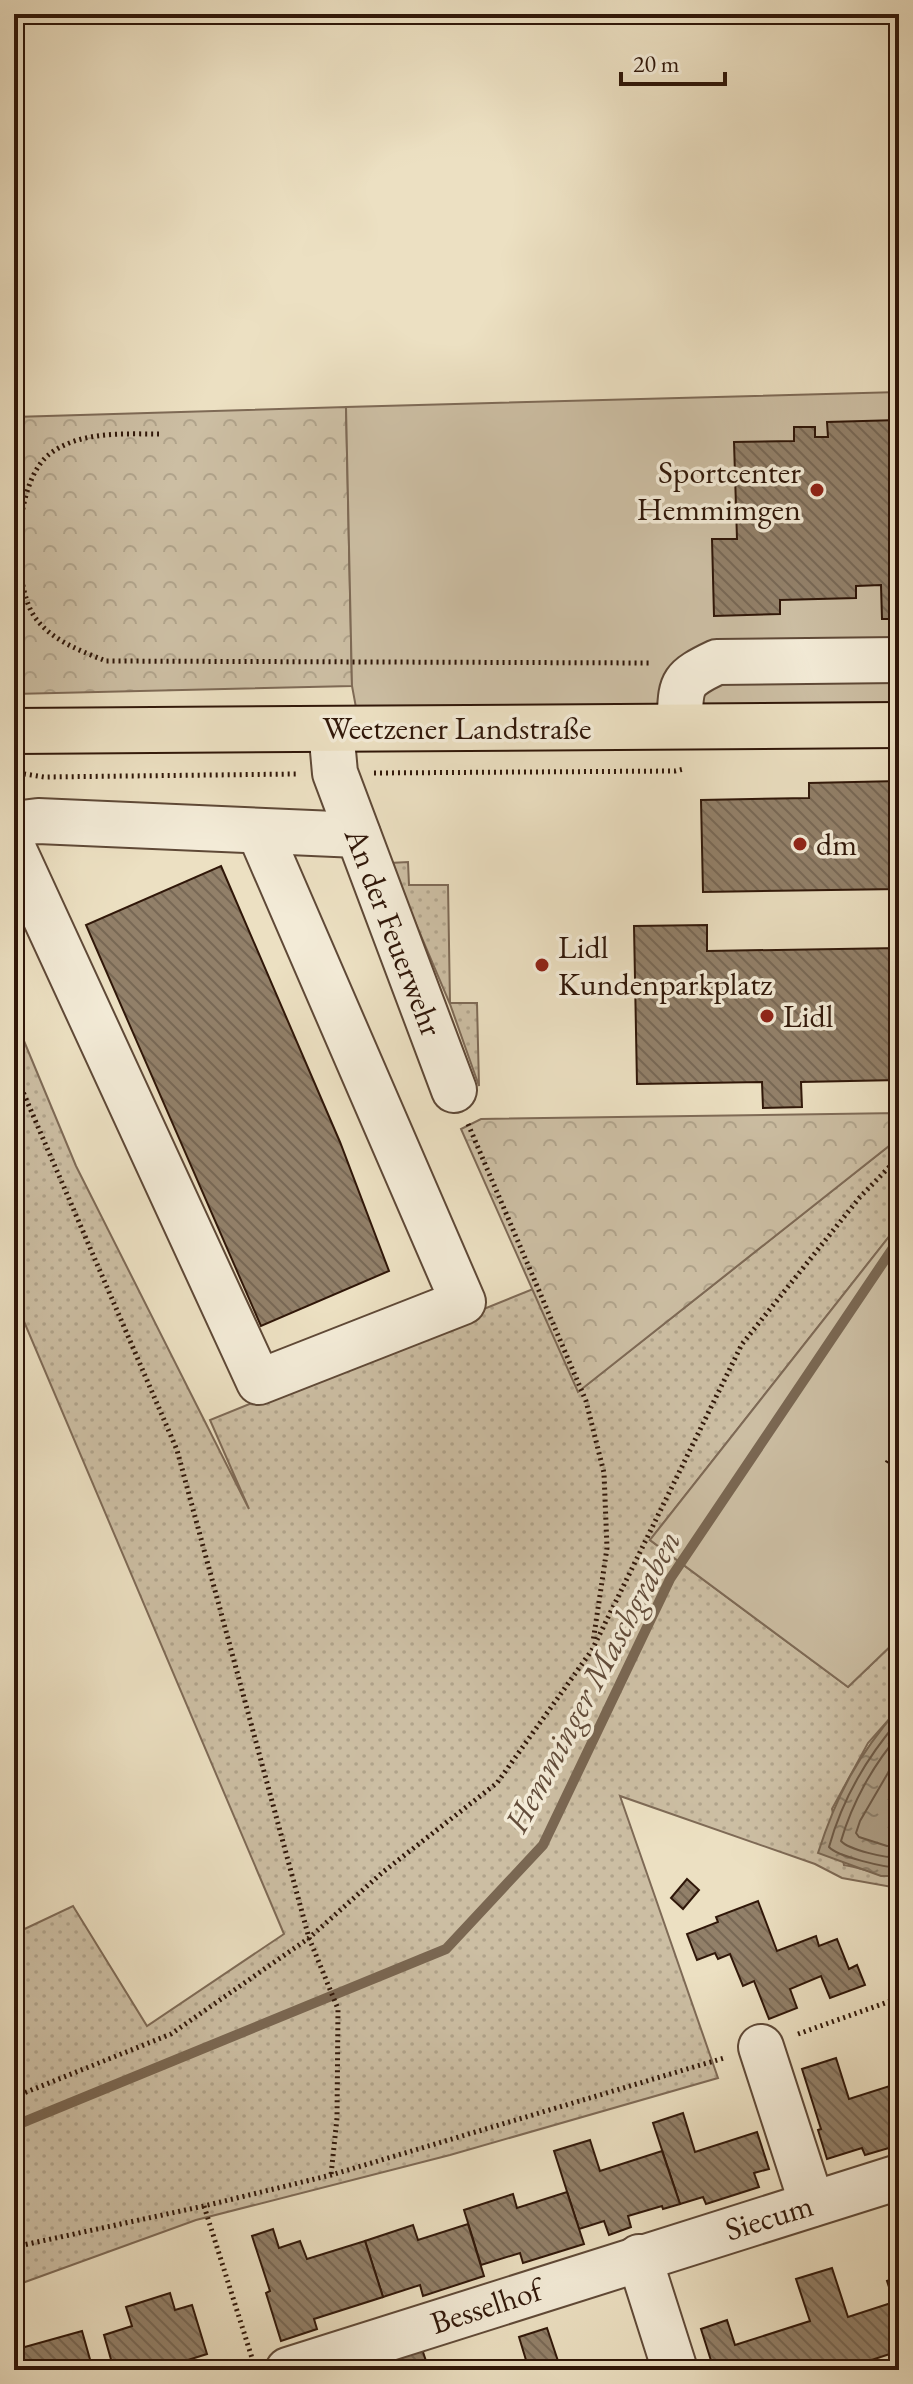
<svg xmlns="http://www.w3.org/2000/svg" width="913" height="2384" font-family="'EB Garamond',serif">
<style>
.grass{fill:url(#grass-dots);stroke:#7e6a56;stroke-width:2}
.forest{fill:url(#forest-crowns);stroke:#7e6a56;stroke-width:2}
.park{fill:#ccbea3;stroke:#7e6a56;stroke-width:2}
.water{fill:url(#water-ripples);stroke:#7a6752;stroke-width:2}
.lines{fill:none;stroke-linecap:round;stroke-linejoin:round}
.shore{stroke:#6e5a46;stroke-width:2}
.stream{stroke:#7a6752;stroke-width:10}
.building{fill:url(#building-back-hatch);stroke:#301709;stroke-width:2}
.minor-casing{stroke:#5f4937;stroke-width:48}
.major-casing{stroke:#301709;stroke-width:48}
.path{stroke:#301709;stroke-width:5;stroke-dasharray:2 4;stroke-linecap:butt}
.minor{stroke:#f3ebd7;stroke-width:44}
.major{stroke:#ece0c2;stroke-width:44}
.poi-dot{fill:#8f2418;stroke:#f3ebd7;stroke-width:3}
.labels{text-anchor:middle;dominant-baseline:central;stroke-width:7;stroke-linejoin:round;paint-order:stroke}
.poi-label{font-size:32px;fill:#301709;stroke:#f3ebd7;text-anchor:start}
.street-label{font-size:32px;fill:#301709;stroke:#f3ebd7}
.water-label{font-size:34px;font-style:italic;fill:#624c3a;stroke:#f3ebd7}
</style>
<defs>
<pattern id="grass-dots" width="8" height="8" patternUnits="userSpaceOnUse" patternTransform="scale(2)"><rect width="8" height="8" fill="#ccbea3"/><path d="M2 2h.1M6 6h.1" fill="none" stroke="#b0a38b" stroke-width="1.8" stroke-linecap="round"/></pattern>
<pattern id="forest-crowns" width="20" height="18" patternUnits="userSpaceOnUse" patternTransform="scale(2)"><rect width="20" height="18" fill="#ccbea3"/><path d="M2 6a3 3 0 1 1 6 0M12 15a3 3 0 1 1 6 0" fill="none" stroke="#b0a38b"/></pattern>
<pattern id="water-ripples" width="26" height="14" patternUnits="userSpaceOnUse" patternTransform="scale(2)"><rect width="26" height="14" fill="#ac9c83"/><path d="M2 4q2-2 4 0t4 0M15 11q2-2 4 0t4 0" fill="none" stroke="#8c7e69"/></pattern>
<pattern id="building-back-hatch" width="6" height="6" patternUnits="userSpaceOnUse" patternTransform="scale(2)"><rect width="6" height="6" fill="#928069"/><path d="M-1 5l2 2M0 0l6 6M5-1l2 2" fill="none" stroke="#786855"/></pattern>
</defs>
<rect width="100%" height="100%" fill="#ece0c2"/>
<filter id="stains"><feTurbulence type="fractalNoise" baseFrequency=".0025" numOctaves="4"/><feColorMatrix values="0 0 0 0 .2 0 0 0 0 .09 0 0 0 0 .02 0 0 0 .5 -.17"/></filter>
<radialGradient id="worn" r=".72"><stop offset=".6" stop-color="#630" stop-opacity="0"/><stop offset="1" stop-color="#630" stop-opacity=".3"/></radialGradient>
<g class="grass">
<path d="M408 862 409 885H448L450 1003H477L479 1086 450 1004 390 863Z"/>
<path d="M14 1017 76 1166 249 1509 210 1420 533 1289 579 1391 899 1138V1224L650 1540 848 1687 899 1638V1708L868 1743 832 1809 844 1865C863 1868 879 1876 899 1876V1931L898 1888 842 1878 815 1864 620 1796 718 2078 450 2155 196 2220 14 2286V1934L73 1906 147 2026 284 1934 14 1298Z"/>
</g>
<g class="forest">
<path d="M346 407 352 686 14 694V417Z"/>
<path d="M899 1113V1138L578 1392 461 1129 481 1119Z"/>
</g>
<g class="park">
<path d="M899 392V703L357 713 352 686 346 407Z"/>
<path d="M899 1224V1638L848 1687 650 1540Z"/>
</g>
<path class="water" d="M899 1708V1876H881L818 1853C837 1794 858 1755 899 1708Z"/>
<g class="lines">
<g class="shore">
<path d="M899 1720C867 1757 842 1800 829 1847 838 1857 884 1867 899 1868"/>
<path d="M899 1735C873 1765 852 1803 841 1841 849 1850 886 1858 899 1858"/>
<path d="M899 1754 860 1821 856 1833 859 1837 887 1846H899"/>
</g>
<path class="stream" d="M14 2126 446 1949 543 1845 670 1579 899 1239"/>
</g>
<g class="building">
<path d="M899 420V619H882L881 585 856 586V598L780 600V614L714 616 712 539H737L734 442 794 441V427H815V437H828L827 422Z"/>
<path d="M899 781V889L703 892 701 800 809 798V783Z"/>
<path d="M221 866 340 1142 389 1271 261 1326 86 925Z"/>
<path d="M707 925V951L899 948V1080L801 1082 802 1107 763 1108 762 1082 637 1084 634 926Z"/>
<path d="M687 1879 699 1890 683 1909 671 1898Z"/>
<path d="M758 1901 777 1951 816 1936 819 1946 837 1939 849 1969 857 1965 865 1985 830 1998 821 1976 790 1989 797 2008 769 2019 754 1981 743 1986 730 1954 718 1959 715 1953 697 1960 687 1934 718 1922 716 1917Z"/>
<path d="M836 2058 849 2099 899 2083V2145L865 2155 862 2148 827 2159 818 2130 821 2129 802 2069Z"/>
<path d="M683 2113 695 2152 757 2132 769 2169 754 2173 759 2187 706 2204 703 2197 680 2204 653 2123Z"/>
<path d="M590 2140 600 2171 662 2151 680 2204 663 2209 662 2206 628 2216 631 2227 609 2235 604 2221 579 2229 554 2151Z"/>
<path d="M567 2192 584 2244 523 2263 520 2253 481 2265 464 2210 513 2194 517 2208Z"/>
<path d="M468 2224 484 2276 423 2296 420 2285 383 2297 365 2241 413 2225 418 2240Z"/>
<path d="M273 2229 279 2248 300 2241 307 2259 365 2241 383 2297 314 2319 317 2329 281 2341 266 2293 270 2291 252 2236Z"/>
<path d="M832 2268 848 2317 894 2302 899 2317V2351L847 2368 845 2362 820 2370H714L701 2329 727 2320 735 2345 810 2321 796 2279Z"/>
<path d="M899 2277V2317L887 2281Z"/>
<path d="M170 2293 175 2310 192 2305 207 2354 156 2370H114L104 2335 132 2326 126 2307Z"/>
<path d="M547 2328 561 2370H529L519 2337Z"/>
<path d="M82 2331 93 2370H17L14 2350Z"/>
<path d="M419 2340 429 2370H401L393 2349Z"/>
<path d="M527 2363 529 2370H507V2369Z"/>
</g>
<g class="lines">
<defs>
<g id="minor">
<path d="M679 726C682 684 677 681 717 662L899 660"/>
<path d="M331 729 335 773 454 1090"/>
<path d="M14 824 38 821 358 835"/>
<path d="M14 850 259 1382 463 1302 259 831"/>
<path d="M761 2047 812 2204"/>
<path d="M639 2257 675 2370"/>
<path d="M288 2370 899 2177"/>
</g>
<path id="major" d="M14 731 899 725"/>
</defs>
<use href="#minor" class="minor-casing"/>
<use href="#major" class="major-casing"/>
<g class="path">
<path d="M159 434C123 434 81 431 51 453 14 479 11 580 34 616 50 640 81 651 106 661L652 663"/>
<path d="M18 773 44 777 296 774"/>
<path d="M374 773 675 771 684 769"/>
<path d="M14 1071 177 1450 309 1938 338 2009 337 2118 331 2175"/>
<path d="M468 1124 586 1401 604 1473 607 1548 593 1642"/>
<path d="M887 1463 899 1443"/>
<path d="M798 2034 899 1998"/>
<path d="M14 2097 171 2034 309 1938 383 1872 497 1783 592 1650 742 1344 860 1197 899 1157"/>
<path d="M204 2206 252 2358"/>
<path d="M14 2247 204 2206 331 2175 724 2058"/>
<path d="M896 2370 899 2369"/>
</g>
<use href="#minor" class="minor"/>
<use href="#major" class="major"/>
</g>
<g class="poi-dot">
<circle cx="817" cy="490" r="8"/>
<circle cx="800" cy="844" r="8"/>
<circle cx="542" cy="965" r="8"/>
<circle cx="767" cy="1016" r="8"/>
</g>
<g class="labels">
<g class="poi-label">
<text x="801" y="472" text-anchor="end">Sportcenter<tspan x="801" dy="37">Hemmimgen</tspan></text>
<text x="816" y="844">dm</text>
<text x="558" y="947">Lidl<tspan x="558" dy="37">Kundenparkplatz</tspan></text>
<text x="783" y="1016">Lidl</text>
</g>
<g class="street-label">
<text x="457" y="728">Weetzener Landstraße</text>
<text transform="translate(394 932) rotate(69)">An der Feuerwehr</text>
<text transform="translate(769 2217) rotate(-17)">Siecum</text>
<text transform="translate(486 2306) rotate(-18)">Besselhof</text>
</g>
<g class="water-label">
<text transform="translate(592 1681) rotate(-62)">Hemminger Maschgraben</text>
</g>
</g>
<rect width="913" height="2384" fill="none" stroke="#ece0c2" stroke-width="48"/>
<rect x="16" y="16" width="881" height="2352" fill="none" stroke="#301709" stroke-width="4"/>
<rect x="24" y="24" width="865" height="2336" fill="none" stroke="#301709" stroke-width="2"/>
<path d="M621 72v12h104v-12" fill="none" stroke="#301709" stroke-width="4"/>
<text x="633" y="72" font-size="24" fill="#301709" stroke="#f3ebd7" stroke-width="6" paint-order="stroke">20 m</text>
<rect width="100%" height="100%" filter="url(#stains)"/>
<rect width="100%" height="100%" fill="url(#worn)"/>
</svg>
